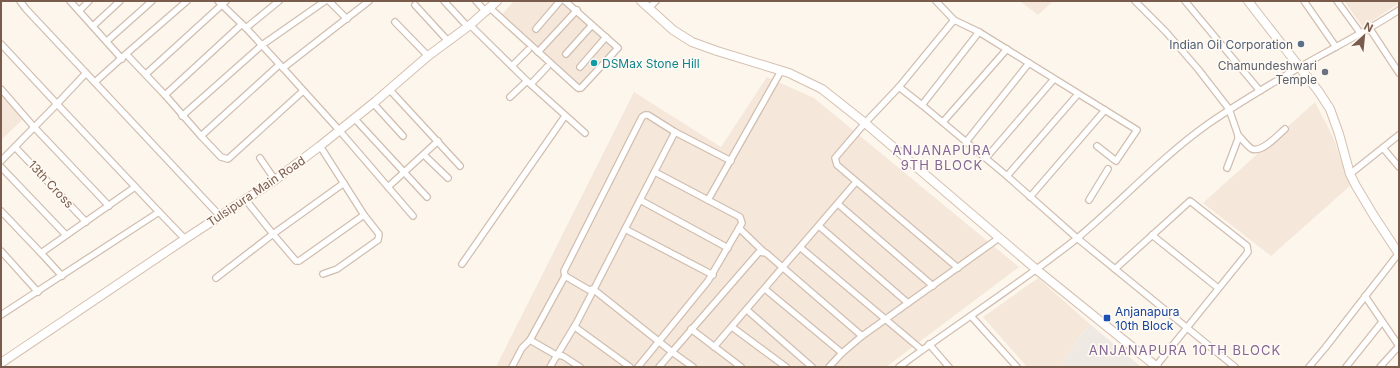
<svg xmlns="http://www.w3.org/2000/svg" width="1400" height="368" font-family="Inter,sans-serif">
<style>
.residential{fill:#f5e8da}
.industrial{fill:#efe9e4}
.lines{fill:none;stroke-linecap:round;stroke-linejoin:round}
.street-casing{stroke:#d1beb0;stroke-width:8}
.secondary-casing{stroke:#d6c0b0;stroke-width:10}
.street{stroke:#fff;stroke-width:5.5}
.secondary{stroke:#fff;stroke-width:8}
.service-dot{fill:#5c6f8a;stroke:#fffaf3;stroke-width:1.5}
.culture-dot{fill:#0f9aa8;stroke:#fffaf3;stroke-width:1.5}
.worship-dot{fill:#6b7280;stroke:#fffaf3;stroke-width:1.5}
.transit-dot{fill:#1a4fb4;stroke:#fffaf3;stroke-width:1.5}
.labels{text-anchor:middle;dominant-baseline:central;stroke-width:3.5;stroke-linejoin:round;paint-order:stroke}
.service-label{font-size:12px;fill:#4e5e75;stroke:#fffaf3;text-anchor:end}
.culture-label{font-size:12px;fill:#0d838f;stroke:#fffaf3;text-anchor:start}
.worship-label{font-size:12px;fill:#5b616d;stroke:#fffaf3;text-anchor:end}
.street-label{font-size:12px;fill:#7a5c4d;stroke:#fffaf3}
.transit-label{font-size:12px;fill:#164399;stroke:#fffaf3;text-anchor:start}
.neighbourhood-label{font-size:13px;letter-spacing:1px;fill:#846695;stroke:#fffaf3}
</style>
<rect width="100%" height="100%" fill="#fdf6ec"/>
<g class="residential">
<path d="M514 1H570L622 48 579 94 497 20Z"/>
<path d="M1020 1H1053L1038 15Z"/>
<path d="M1344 1H1399V3L1363 27Z"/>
<path d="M767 77 814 98 1019 267 886 367H496L634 92 721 147Z"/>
<path d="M3 96 24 118 1 140V98Z"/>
<path d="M1315 102 1333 137 1350 186 1271 256 1203 203Z"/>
<path d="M1038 278 1091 325 1080 336 1061 367H1027L983 317Z"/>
</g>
<path class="industrial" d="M1091 325 1141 367H1061L1080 336Z"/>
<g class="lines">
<defs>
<g id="street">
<path d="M20 1 26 9 220 216"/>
<path d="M70 1 122 59"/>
<path d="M218 1 246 28 283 68 339 130 413 216"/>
<path d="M329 1 347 19"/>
<path d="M444 1 468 27"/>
<path d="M476 1 486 12"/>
<path d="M936 1 954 20 979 32 1137 130 1116 161 1097 146"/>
<path d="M1135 1 1166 32 1198 69 1229 109 1238 135V139L1227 168"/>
<path d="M1185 1 1260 91"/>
<path d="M1304 1 1336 47"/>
<path d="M1337 1 1361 34"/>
<path d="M415 5 448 41"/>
<path d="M490 8 578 88H581L618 48 565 1"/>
<path d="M649 8 656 1"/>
<path d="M79 11 89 1"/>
<path d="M954 20 899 87 865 123 835 158 837 165 958 268"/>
<path d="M395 22 428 56"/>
<path d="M470 25 527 81 585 133"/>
<path d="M93 26 120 1"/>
<path d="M246 28 279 1"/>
<path d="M536 29 560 1"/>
<path d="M1370 29 1399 73"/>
<path d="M107 41 152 1"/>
<path d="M1 44 57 104 1 161"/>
<path d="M538 52 577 10"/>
<path d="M126 54 187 1"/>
<path d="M566 54 592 25"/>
<path d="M512 66 528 50"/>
<path d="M580 67 606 37"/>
<path d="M283 68 369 1"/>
<path d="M86 73 57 104 159 212"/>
<path d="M146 74 226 1"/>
<path d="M95 82 126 54 165 95 201 136 279 65"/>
<path d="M531 84 547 67"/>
<path d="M899 87 922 105 1007 176 1077 238 1235 367"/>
<path d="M1 89 34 127 109 206"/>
<path d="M389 89 460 166"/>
<path d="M165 95 242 24"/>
<path d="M510 97 527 81"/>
<path d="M373 103 403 136"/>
<path d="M922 105 979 32"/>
<path d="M182 116 262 45 325 1"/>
<path d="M354 118 427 197"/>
<path d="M943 122 1007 49"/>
<path d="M1238 135C1242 139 1247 146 1252 149 1262 153 1278 135 1285 129"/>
<path d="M201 136 221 157 228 159 303 91"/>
<path d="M966 142 1029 63"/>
<path d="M320 146 364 215 379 234 378 240 337 269 323 274"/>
<path d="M15 147 86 222"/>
<path d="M1383 148 1399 167"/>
<path d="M424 155 448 178"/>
<path d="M260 158 275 180"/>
<path d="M986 158 1054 79"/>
<path d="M1 167 66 235"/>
<path d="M1350 174 1399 135"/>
<path d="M1007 176 1078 94"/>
<path d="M388 187 438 141"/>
<path d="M1030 197 1105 110"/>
<path d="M245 199 273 234 344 183"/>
<path d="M640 200 728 248"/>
<path d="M708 200 781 71"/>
<path d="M1089 200 1108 169"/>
<path d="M838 204 933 286"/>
<path d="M1 211 41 253"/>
<path d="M819 226 908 303"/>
<path d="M739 228 764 252"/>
<path d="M625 229 713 275"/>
<path d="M1152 235 1218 288"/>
<path d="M801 248 922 350"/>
<path d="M1 251 38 292"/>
<path d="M462 264 565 116"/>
<path d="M1115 269 1190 201 1247 246 1248 252 1156 366"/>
<path d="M62 276 41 253 135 187"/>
<path d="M216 278 273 234 296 261H299L364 215"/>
<path d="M765 289 842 353"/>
<path d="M1365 296 1399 346"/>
<path d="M747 310 812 367"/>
<path d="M1 315 159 212 185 239"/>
<path d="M971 316 1017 367"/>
<path d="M575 327 630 367"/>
<path d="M732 327 786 367"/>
<path d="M691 329 741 367"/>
<path d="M530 340 556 355 563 356 580 367"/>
<path d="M929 344 949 367"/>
<path d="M714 347 856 182"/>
<path d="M512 367 522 348 530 340 565 276"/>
<path d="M550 367 577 322 675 132"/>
<path d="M638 367 708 281 742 223 740 217 655 172"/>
<path d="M659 367 672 352 593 289 589 290 565 276 564 271 642 117 645 115H648L675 132 731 161"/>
<path d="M693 367 672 352 759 252 766 253 862 336"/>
<path d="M829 367 842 353 862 336 999 238"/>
<path d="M899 367C957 324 1018 285 1075 240 1120 203 1160 158 1208 124 1237 104 1269 85 1300 67 1333 48 1367 31 1399 10"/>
<path d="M1309 367 1325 348 1399 253"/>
<path d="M1346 367 1382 322"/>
<path d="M1380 367 1399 346"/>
</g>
<g id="secondary">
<path d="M641 1 673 30 692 42 717 51 789 73 822 89 865 123 1037 270 1157 367"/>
<path d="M1248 1 1319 92 1330 109 1339 134 1350 174 1356 186 1374 216 1399 254"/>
<path d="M1 363 185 239 275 180 320 146 376 101 428 56 470 25 497 1"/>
</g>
</defs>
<use href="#street" class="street-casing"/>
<use href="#secondary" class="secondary-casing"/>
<use href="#street" class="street"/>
<use href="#secondary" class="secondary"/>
</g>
<circle class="service-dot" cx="1301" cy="44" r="4"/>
<circle class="culture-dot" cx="594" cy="63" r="4"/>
<circle class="worship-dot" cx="1325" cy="72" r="4"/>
<rect class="transit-dot" x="1103" y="314" width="8" height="8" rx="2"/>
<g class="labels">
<g class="service-label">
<text x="1293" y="44">Indian Oil Corporation</text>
</g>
<g class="culture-label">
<text x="602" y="63">DSMax Stone Hill</text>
</g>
<g class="worship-label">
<text x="1317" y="65">Chamundeshwari<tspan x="1317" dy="14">Temple</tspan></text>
</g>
<g class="street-label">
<text transform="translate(51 184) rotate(47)">13th Cross</text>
<text transform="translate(256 191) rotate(-34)">Tulsipura Main Road</text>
</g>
<g class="transit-label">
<text x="1115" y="311">Anjanapura<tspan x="1115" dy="14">10th Block</tspan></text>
</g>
<g class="neighbourhood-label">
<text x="942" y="150">ANJANAPURA<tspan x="942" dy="15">9TH BLOCK</tspan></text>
<text x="1185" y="350">ANJANAPURA 10TH BLOCK</text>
</g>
</g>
<rect width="1400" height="368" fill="none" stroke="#7a5c4d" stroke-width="4"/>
<g transform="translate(1364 36) rotate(27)" stroke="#fffaf3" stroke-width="3" paint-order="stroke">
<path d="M0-3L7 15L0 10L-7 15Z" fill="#7a5c4d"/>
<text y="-6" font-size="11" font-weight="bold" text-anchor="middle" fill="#7a5c4d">N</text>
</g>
</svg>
